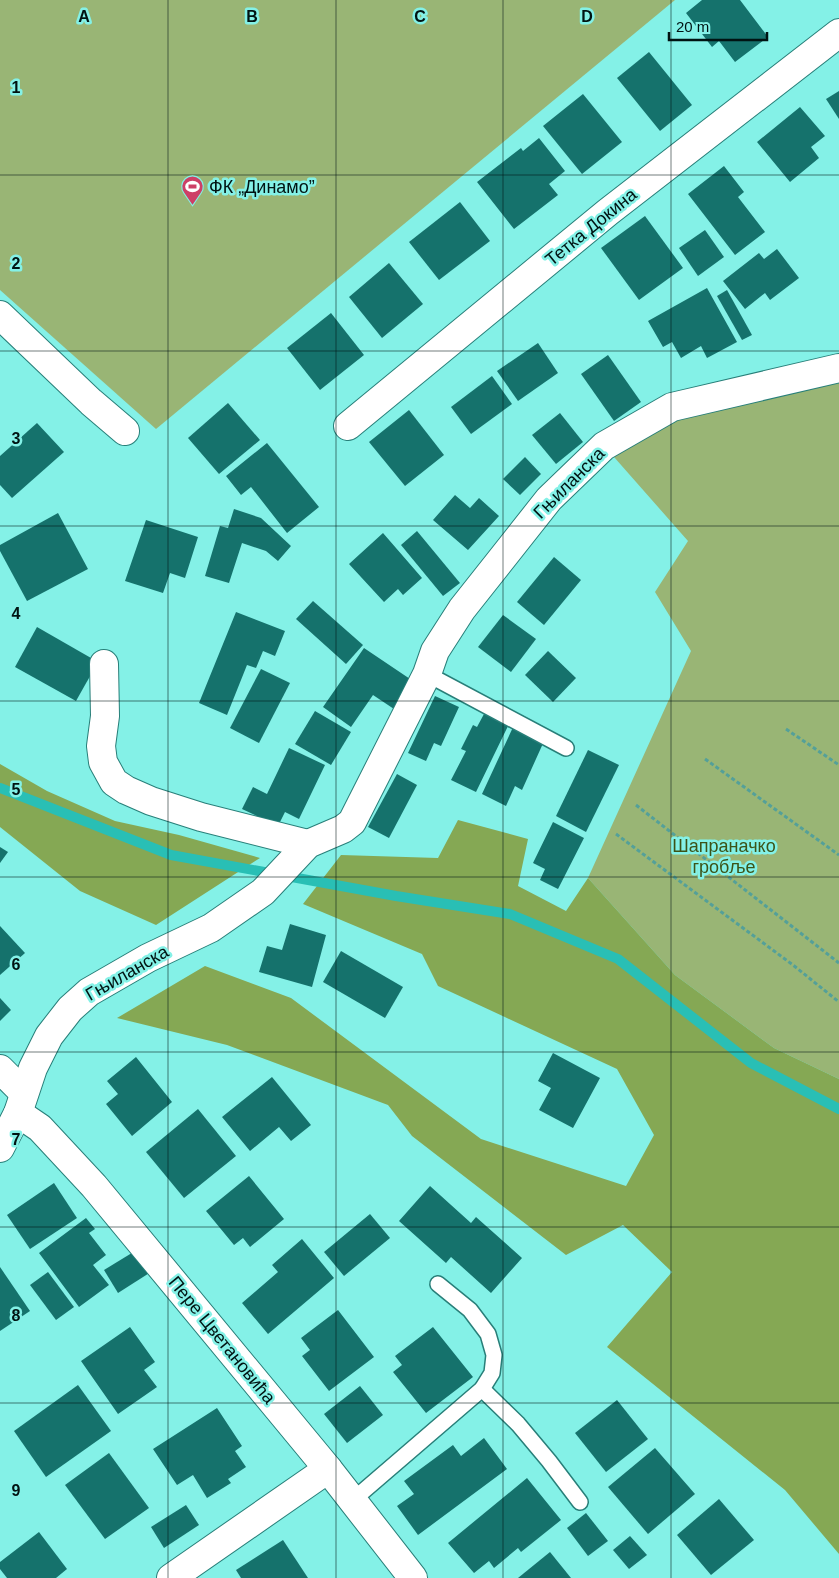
<svg xmlns="http://www.w3.org/2000/svg" width="839" height="1578" font-family="Helvetica,sans-serif">
<style>
.green{fill:#99b575}
.forest{fill:#85a854}
.lines{fill:none;stroke-linecap:round;stroke-linejoin:round}
.stream{stroke:#29bfb5;stroke-width:10}
.building{fill:#15726c}
.service-casing{stroke:#287f79;stroke-width:18}
.minor-casing{stroke:#287f79;stroke-width:30}
.path{stroke:#54a099;stroke-width:3;stroke-dasharray:4 2.5;stroke-linecap:butt}
.service{stroke:#fff;stroke-width:15}
.minor{stroke:#fff;stroke-width:28}
.grid{fill:none;stroke:#001312;stroke-width:1;stroke-opacity:0.55}
.labels{text-anchor:middle;dominant-baseline:central;stroke-width:5;stroke-linejoin:round;paint-order:stroke}
.poi-label{font-size:18px;fill:#001312;stroke:#84f1e7;text-anchor:start}
.street-label{font-size:18px;fill:#001312;stroke:#84f1e7}
.park-label{font-size:18px;fill:#3c5317;stroke:#84f1e7}
.grid-label{font-size:16px;text-anchor:middle;font-weight:bold;fill:#001312;stroke:#84f1e7;stroke-width:5;stroke-linejoin:round;paint-order:stroke}
</style>
<rect width="100%" height="100%" fill="#84f1e7"/>
<g class="green">
<path d="M0 0H675L156 429 0 290Z"/>
<path d="M839 383V1079L774 1048 675 975 588 878 691 651 655 592 688 541 614 457 636 437 700 411Z"/>
</g>
<g class="forest">
<path d="M0 764 47 791 115 821 179 835 260 858 156 925 80 891 0 827Z"/>
<path d="M458 820 528 839 518 886 566 911 588 878 675 975 774 1048 839 1079V1554L785 1490 607 1347 672 1272 623 1225 566 1255 412 1136 388 1105 227 1045 117 1018 205 966 291 998 481 1139 626 1186 654 1135 617 1069 438 986 422 954 303 904 341 855 438 858Z"/>
</g>
<g class="lines">
<path class="stream" d="M0 788 171 855 396 896 510 914 618 959 751 1063 839 1109"/>
</g>
<g class="building">
<path d="M702 0H740L768 37 735 62 719 41 712 47 686 13Z"/>
<path d="M649 52 692 105 660 131 617 78Z"/>
<path d="M839 91V119L826 99Z"/>
<path d="M583 94 622 142 582 174 543 126Z"/>
<path d="M800 107 825 136 811 147 819 158 790 182 757 142Z"/>
<path d="M539 138 565 171 549 184 558 195 514 229 477 182 521 148 523 151Z"/>
<path d="M724 166 744 192 738 197 765 232 735 255 688 194Z"/>
<path d="M460 202 490 241 439 280 409 242Z"/>
<path d="M645 216 683 268 639 300 601 248Z"/>
<path d="M705 230 724 257 698 276 679 248Z"/>
<path d="M777 249 799 278 770 300 765 293 745 309 723 281 759 253 764 259Z"/>
<path d="M389 263 423 304 382 338 349 297Z"/>
<path d="M707 288 737 342 707 358 701 346 681 358 672 342 663 347 648 321Z"/>
<path d="M727 290 752 335 742 340 717 296Z"/>
<path d="M331 313 364 355 320 390 287 348Z"/>
<path d="M538 343 558 373 518 401 497 371Z"/>
<path d="M608 355 641 402 614 421 581 374Z"/>
<path d="M492 376 512 404 471 434 451 407Z"/>
<path d="M228 403 260 440 219 474 188 438Z"/>
<path d="M409 410 444 455 405 486 369 442Z"/>
<path d="M560 413 583 442 556 464 532 435Z"/>
<path d="M37 423 64 452 12 498 0 485V456Z"/>
<path d="M267 443 319 507 287 533 251 487 241 495 226 476Z"/>
<path d="M525 457 541 474 520 495 503 479Z"/>
<path d="M455 495 470 508 479 498 499 516 468 550 433 520Z"/>
<path d="M234 509 261 518 291 546 278 561 266 551 242 543 229 583 205 576 220 526 228 528Z"/>
<path d="M58 513 88 569 27 601 0 551V545Z"/>
<path d="M146 520 198 537 185 578 170 573 163 593 125 581Z"/>
<path d="M417 531 460 583 443 596 401 545Z"/>
<path d="M383 533 422 578 403 595 398 589 384 602 349 564Z"/>
<path d="M554 557 581 580 544 625 517 602Z"/>
<path d="M313 601 363 645 346 664 296 619Z"/>
<path d="M236 612 285 631 275 656 263 651 256 668 247 665 227 715 199 703Z"/>
<path d="M503 615 536 639 511 672 478 647Z"/>
<path d="M37 627 98 662 76 701 15 667Z"/>
<path d="M364 648 416 683 397 711 373 695 351 727 323 707Z"/>
<path d="M548 651 576 678 553 702 525 675Z"/>
<path d="M261 669 290 683 259 743 230 728Z"/>
<path d="M435 696 459 707 441 746 434 743 426 761 408 753Z"/>
<path d="M315 711 351 732 331 765 295 744Z"/>
<path d="M484 714 508 726 476 792 451 780 466 751 461 749 473 725 477 727Z"/>
<path d="M514 725 545 739 522 790 515 786 506 806 482 794Z"/>
<path d="M289 748 325 765 299 819 285 812 278 826 242 809 253 787 267 794Z"/>
<path d="M588 750 619 765 586 832 556 816Z"/>
<path d="M397 774 417 785 389 838 368 827Z"/>
<path d="M553 822 584 838 558 889 540 880 545 869 533 863Z"/>
<path d="M0 847 8 852 0 863Z"/>
<path d="M290 924 326 935 312 987 259 972 267 946 282 950Z"/>
<path d="M0 926 25 953 0 975Z"/>
<path d="M341 951 403 987 385 1018 323 982Z"/>
<path d="M0 998 11 1010 0 1021Z"/>
<path d="M553 1053 600 1078 573 1128 539 1110 551 1088 538 1081Z"/>
<path d="M136 1057 172 1102 132 1136 106 1104 118 1094 107 1081Z"/>
<path d="M272 1077 311 1125 291 1141 279 1127 250 1151 222 1117Z"/>
<path d="M198 1109 236 1156 184 1198 146 1152Z"/>
<path d="M249 1176 284 1219 250 1247 243 1238 234 1245 206 1211Z"/>
<path d="M54 1183 77 1218 30 1249 7 1215Z"/>
<path d="M430 1186 471 1223 476 1217 522 1258 491 1293 451 1257 446 1263 399 1221Z"/>
<path d="M370 1214 390 1238 344 1276 324 1252Z"/>
<path d="M86 1218 95 1229 89 1233 106 1255 93 1265 109 1285 79 1307 39 1253Z"/>
<path d="M302 1239 334 1278 268 1334 242 1303 278 1272 272 1265Z"/>
<path d="M140 1248 154 1270 118 1293 104 1270Z"/>
<path d="M0 1267 30 1311 0 1331Z"/>
<path d="M48 1272 74 1307 56 1320 30 1285Z"/>
<path d="M338 1310 374 1357 329 1391 302 1356 310 1350 301 1338Z"/>
<path d="M130 1327 155 1362 144 1370 157 1387 118 1414 81 1361Z"/>
<path d="M433 1327 473 1377 426 1413 393 1372 402 1365 395 1356Z"/>
<path d="M78 1385 111 1431 46 1477 14 1431Z"/>
<path d="M360 1386 383 1415 347 1443 324 1414Z"/>
<path d="M617 1400 648 1439 606 1472 575 1433Z"/>
<path d="M217 1408 242 1446 235 1451 246 1467 228 1479 231 1483 207 1498 193 1475 177 1485 153 1449Z"/>
<path d="M484 1438 507 1469 418 1535 397 1506 414 1494 404 1481 453 1445 461 1456Z"/>
<path d="M655 1448 695 1494 648 1534 608 1487Z"/>
<path d="M109 1453 149 1508 105 1539 65 1485Z"/>
<path d="M527 1478 561 1520 521 1552 518 1548 494 1568 489 1561 474 1573 448 1543Z"/>
<path d="M719 1499 754 1540 711 1575 677 1535Z"/>
<path d="M186 1505 199 1525 164 1548 151 1527Z"/>
<path d="M586 1513 608 1541 588 1556 567 1528Z"/>
<path d="M39 1532 67 1569 56 1578H7L0 1569V1562Z"/>
<path d="M630 1536 647 1555 629 1569 613 1550Z"/>
<path d="M283 1540 308 1578H241L236 1570Z"/>
<path d="M550 1552 571 1578H518Z"/>
</g>
<g class="lines">
<defs>
<g id="service">
<path d="M427 674 566 748"/>
<path d="M482 1389 518 1424 549 1461 580 1502"/>
<path d="M353 1500 482 1389 492 1373 494 1355 488 1334 470 1310 438 1284"/>
</g>
<g id="minor">
<path d="M0 315 91 402 125 431"/>
<path d="M348 426 608 212 839 33"/>
<path d="M104 664 105 716 101 746 103 762 114 782 126 790 151 801 201 817 308 844"/>
<path d="M0 1069 24 1093"/>
<path d="M18 1113 40 1128 94 1186 328 1469 413 1578"/>
<path d="M0 1148 18 1113 33 1068 49 1036 70 1009 89 992 148 958 211 928 263 892 308 844 343 829 352 822 427 674 435 651 462 609 549 499 604 446 672 407 839 368"/>
<path d="M171 1578 328 1469"/>
</g>
</defs>
<use href="#service" class="service-casing"/>
<use href="#minor" class="minor-casing"/>
<g class="path">
<path d="M786 729 839 765"/>
<path d="M705 759 839 855"/>
<path d="M636 805 839 963"/>
<path d="M616 834 793 965 839 1002"/>
</g>
<use href="#service" class="service"/>
<use href="#minor" class="minor"/>
</g>
<path class="grid" d="M168 0V1578M336 0V1578M503 0V1578M671 0V1578M0 175H839M0 351H839M0 526H839M0 701H839M0 877H839M0 1052H839M0 1227H839M0 1403H839"/>
<defs>
<symbol id="stadium-pin" viewBox="-11 -11 22 30"><path d="M0 17L-7.5 6A9.5 9.5 0 1 1 7.5 6Z" fill="#cd3f66" stroke="#84f1e7"/><path d="M0-5a6.5 5 0 1 0 0 10a6.5 5 0 1 0 0-10ZM-3.5-1.8h7v3.6h-7Z" fill="#fff"/></symbol>
</defs>
<g fill-rule="evenodd">
<use href="#stadium-pin" x="180" y="174" width="25" height="34"/>
</g>
<g class="labels">
<g class="poi-label">
<text x="209" y="187">ФК „Динамо”</text>
</g>
<g class="street-label">
<text transform="translate(591 227) rotate(-39)">Тетка Докина</text>
<text transform="translate(569 483) rotate(-45)">Гњиланска</text>
<text transform="translate(127 973) rotate(-30)">Гњиланска</text>
<text transform="translate(222 1340) rotate(51)">Пере Цветановића</text>
</g>
<g class="park-label">
<text x="724" y="846">Шапраначко<tspan x="724" dy="21">гробље</tspan></text>
</g>
</g>
<g class="grid-label">
<text x="84" y="22">A</text>
<text x="252" y="22">B</text>
<text x="420" y="22">C</text>
<text x="587" y="22">D</text>
<text x="16" y="93">1</text>
<text x="16" y="269">2</text>
<text x="16" y="444">3</text>
<text x="16" y="619">4</text>
<text x="16" y="795">5</text>
<text x="16" y="970">6</text>
<text x="16" y="1145">7</text>
<text x="16" y="1321">8</text>
<text x="16" y="1496">9</text>
</g>
<path d="M669 32v8h98v-8" fill="none" stroke="#001312" stroke-width="2.5"/>
<text x="676" y="32" font-size="15" fill="#001312" stroke="#84f1e7" stroke-width="4" paint-order="stroke">20 m</text>
</svg>
